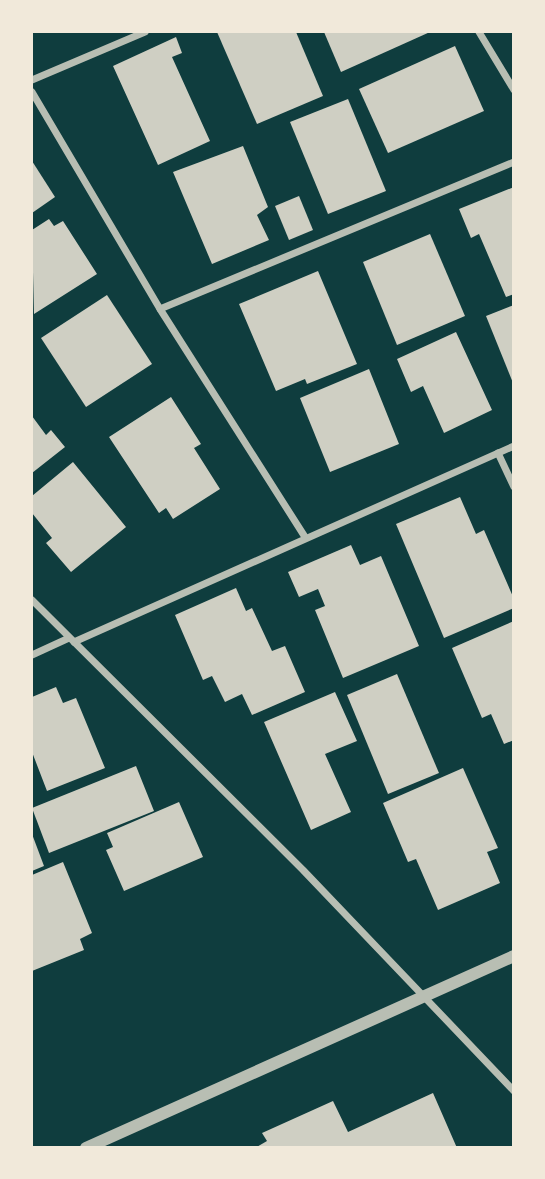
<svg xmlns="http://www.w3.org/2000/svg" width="545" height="1179" font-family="'PT Sans',sans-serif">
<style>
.building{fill:#cfcfc3}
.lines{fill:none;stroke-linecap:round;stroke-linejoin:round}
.minor{stroke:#b8beb3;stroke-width:7}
.tertiary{stroke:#b8beb3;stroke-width:12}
</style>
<rect width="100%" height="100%" fill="#0f3d3e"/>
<g class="building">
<path d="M217 32H296L323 96 257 124Z"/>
<path d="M324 32H430L341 72Z"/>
<path d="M176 37 182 53 172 57 210 141 158 165 113 66Z"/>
<path d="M455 46 484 111 388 153 359 89Z"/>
<path d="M348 99 386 191 328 214 290 122Z"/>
<path d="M243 146 268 207 257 215 269 240 212 264 173 172Z"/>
<path d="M32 161 55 197 32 213Z"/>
<path d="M514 187V294L506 297 479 234 471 238 459 209Z"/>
<path d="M299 196 313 230 289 240 275 206Z"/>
<path d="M49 219 54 226 63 221 97 274 34 314 32 230Z"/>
<path d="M430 234 465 316 397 345 363 262Z"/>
<path d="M318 271 357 364 307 384 305 379 276 391 239 304Z"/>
<path d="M107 295 152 364 86 407 41 338Z"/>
<path d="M514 305V383H513L486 316Z"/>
<path d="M456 332 492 410 444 433 423 386 411 392 397 359Z"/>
<path d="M369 369 399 444 330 472 300 398Z"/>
<path d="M171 397 201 444 194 448 220 489 173 519 166 508 159 513 109 437Z"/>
<path d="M32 416 46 435 51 430 65 447 32 473Z"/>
<path d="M73 462 126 527 71 572 46 543 52 538 32 513V496Z"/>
<path d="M460 497 476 534 484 530 514 599V608L444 638 396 524Z"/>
<path d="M351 545 360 565 381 556 419 646 343 678 315 610 325 606 318 589 299 597 288 572Z"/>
<path d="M236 588 246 611 252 608 272 651 285 646 305 692 252 715 242 694 225 702 212 676 203 680 175 615Z"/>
<path d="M514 621V740L504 744 491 714 482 718 452 648Z"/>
<path d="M397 674 439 773 388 794 347 695Z"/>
<path d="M56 687 63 703 76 698 105 768 47 791 32 752V697Z"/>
<path d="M335 692 357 741 325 754 351 812 311 830 264 722Z"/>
<path d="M136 766 154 811 49 853 32 808Z"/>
<path d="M463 768 498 848 487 852 500 883 438 910 416 859 408 862 383 803Z"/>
<path d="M179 802 203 857 124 891 106 850 113 847 107 833Z"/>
<path d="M32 834 44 866 32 871Z"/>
<path d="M63 862 92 933 80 939 84 950 32 971V875Z"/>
<path d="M433 1093 457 1148H255L267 1141 262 1133 333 1101 348 1132Z"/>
</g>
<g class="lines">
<g class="minor">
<path d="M479 32 514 90"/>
<path d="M32 80 145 32"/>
<path d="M32 92 160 309 305 537"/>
<path d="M160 309 514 162"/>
<path d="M498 453 514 487"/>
<path d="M32 600 303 870 514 1091"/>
<path d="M74 642 514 446"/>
<path d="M32 655 69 638"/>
</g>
<path class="tertiary" d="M86 1148 514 956"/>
</g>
<rect width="545" height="1179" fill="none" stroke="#f1e9da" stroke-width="66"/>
</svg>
